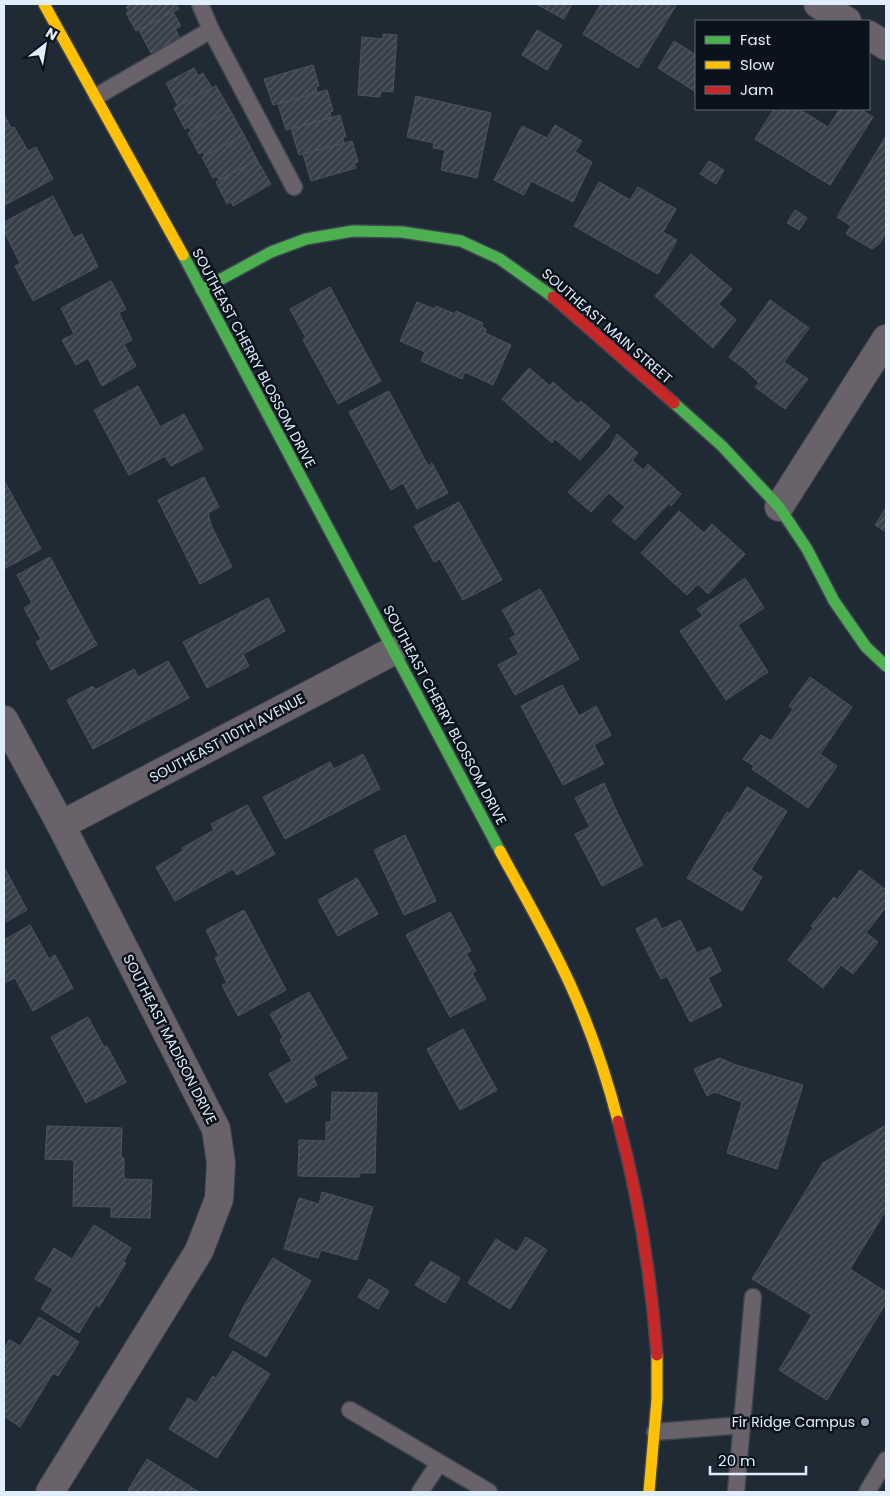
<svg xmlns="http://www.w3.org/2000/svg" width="890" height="1496" font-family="Poppins,sans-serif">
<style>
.building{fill:url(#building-hatch);stroke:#4b545e}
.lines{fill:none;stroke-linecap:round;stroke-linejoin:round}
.lane-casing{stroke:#3d454f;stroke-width:19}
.street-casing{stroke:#3d454f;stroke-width:30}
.fast-casing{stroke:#3d454f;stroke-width:14}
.slow-casing{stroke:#3d454f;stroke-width:14}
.jam-casing{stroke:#3d454f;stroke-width:14}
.lane{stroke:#6a626b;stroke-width:16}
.street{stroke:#6a626b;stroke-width:28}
.fast{stroke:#4caf50;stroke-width:11}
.slow{stroke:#ffc107;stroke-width:11}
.jam{stroke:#c62828;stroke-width:11}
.poi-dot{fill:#9da9b6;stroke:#0a121b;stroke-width:2}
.labels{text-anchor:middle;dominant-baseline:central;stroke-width:5;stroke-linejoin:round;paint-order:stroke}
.street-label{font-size:14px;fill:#e0edfb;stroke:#0a121b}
.poi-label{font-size:14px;fill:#e0edfb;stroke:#0a121b;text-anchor:end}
</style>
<defs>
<pattern id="building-hatch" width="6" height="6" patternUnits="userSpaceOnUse" patternTransform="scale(1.25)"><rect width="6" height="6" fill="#373f48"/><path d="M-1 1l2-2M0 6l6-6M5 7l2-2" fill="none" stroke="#545b63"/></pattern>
</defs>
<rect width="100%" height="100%" fill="#202a35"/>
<g class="building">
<path d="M132 4H176L179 9 136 31 126 13 129 11 126 7Z"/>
<path d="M536 4H572L564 19Z"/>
<path d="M601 4H677L638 68 583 34Z"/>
<path d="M173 12 181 26 175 29 180 38 151 53 139 30Z"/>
<path d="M537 30 562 45 547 70 522 55Z"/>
<path d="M383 34 397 35 393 92 381 91 380 97 358 95 362 37 383 39Z"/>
<path d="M674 41 696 55V92L658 68Z"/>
<path d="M313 65 319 86 316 87 317 93 273 105 264 79Z"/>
<path d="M194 68 198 76 203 73 212 88 178 106 166 83Z"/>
<path d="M216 86 230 110 191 131 189 127 185 129 174 108Z"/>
<path d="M327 90 333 111 330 112 331 118 286 130 278 104Z"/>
<path d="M416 96 491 113 477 178 441 170 445 150 433 148 434 143 407 137Z"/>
<path d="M774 109H799L828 127 840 109H860L873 117 830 185 755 139Z"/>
<path d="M230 110 244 135 205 156 203 152 199 154 188 133Z"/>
<path d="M4 114 11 128 14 127 28 151 36 147 53 179 5 205Z"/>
<path d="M340 115 346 137H343L344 143 299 155 291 129Z"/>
<path d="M555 125 582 141 575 152 592 162 573 202 531 181 524 195 494 180 522 126 547 138Z"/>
<path d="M244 135 257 160 219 180 217 176 213 178 202 157Z"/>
<path d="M886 136V232L880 243 872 249 846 234 851 226 837 217Z"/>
<path d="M352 141 358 162 354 163 356 168 311 181 303 154Z"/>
<path d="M257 160 271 184 233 206 231 201 227 204 216 182Z"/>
<path d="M709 161 724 170 716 184 700 174Z"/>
<path d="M599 182 630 200 638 187 676 209 663 232 677 240 658 274 574 226Z"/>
<path d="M53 196 74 238 82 234 98 267 33 301 15 266 20 263 4 231V222Z"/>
<path d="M795 210 807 218 799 230 787 223Z"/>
<path d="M691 254 732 289 719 304 736 320 713 348 655 296Z"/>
<path d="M111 281 126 309 119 313 132 340 124 344 136 366 102 386 88 358 76 365 62 340 74 334 61 308Z"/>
<path d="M330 287 381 381 338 404 303 340 306 338 290 309Z"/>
<path d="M770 300 809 328 784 362 808 379 785 409 755 387 759 383 746 370 729 357Z"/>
<path d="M417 302 435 309 436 306 455 314 456 311 483 323 482 327 486 329 485 333 511 345 493 385 465 372 462 379 421 361 425 352 400 341Z"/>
<path d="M529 368 550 386 553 382 578 404 581 401 610 426 580 460 555 439 552 443 502 399Z"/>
<path d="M138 386 160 427 184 414 203 449 171 466 165 456 129 475 94 410Z"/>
<path d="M389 391 428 466 432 463 448 493 417 509 403 483 391 490 349 412Z"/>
<path d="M617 434 638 453 632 460 643 470 648 464 681 494 671 506 669 503 635 540 612 521 625 507 609 493 591 512 568 492 610 447Z"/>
<path d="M204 477 219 507 208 513 211 525 232 567 200 584 158 500Z"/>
<path d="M4 480 41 549 4 569Z"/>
<path d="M459 502 502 580 463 600 440 559 434 562 414 526Z"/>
<path d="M886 508V532L875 525Z"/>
<path d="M679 511 704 533 712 524 745 554 708 594 698 584 687 595 641 553Z"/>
<path d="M50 557 97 645 51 670 36 642 41 639 24 608 32 603 17 575Z"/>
<path d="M745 578 764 608 738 625 768 672 726 700 680 631 703 616 697 609Z"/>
<path d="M540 589 579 659 515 695 498 665 519 654 510 638 516 635 502 610Z"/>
<path d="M268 598 285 631 243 654 249 666 207 688 183 642Z"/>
<path d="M168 661 189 698 93 749 67 700 93 686 95 690 134 669 138 677Z"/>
<path d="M810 677 852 707 820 754 837 766 808 808 752 769 754 766 743 759 761 735 771 741 793 709 789 706Z"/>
<path d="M562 685 579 716 596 706 611 735 594 745 604 764 563 785 521 706Z"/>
<path d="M363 754 380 789 285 839 263 797 330 762 334 769Z"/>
<path d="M604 783 617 812 643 865 602 886 575 834 590 827 575 798Z"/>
<path d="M747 787 787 811 751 870 762 877 742 911 687 878 727 812 730 814Z"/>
<path d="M247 805 275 854 237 875 233 869 175 901 156 867 183 851 182 848 214 830 211 824Z"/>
<path d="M405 835 436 901 404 915 374 850Z"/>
<path d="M4 867 27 910 4 923Z"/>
<path d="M860 870 886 890V907L866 933 878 942 853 974 841 965 823 988 788 960 813 928 811 926 834 897 837 900Z"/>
<path d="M357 878 378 914 338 936 318 900Z"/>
<path d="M244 910 286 990 238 1016 222 985 227 983 215 958 219 956 206 930Z"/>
<path d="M450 912 471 951 466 953 476 971 472 973 486 999 450 1017 406 935Z"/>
<path d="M656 918 662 929 680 920 697 953 710 947 721 971 708 978 722 1006 690 1022 667 976 661 979 636 929Z"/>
<path d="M30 925 49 959 55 955 73 988 33 1011 15 978 4 983V940Z"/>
<path d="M309 992 347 1058 313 1077 317 1085 286 1103 269 1074 292 1061 280 1040 283 1037 270 1014Z"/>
<path d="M88 1017 104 1047 107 1046 126 1082 86 1103 51 1037Z"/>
<path d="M463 1029 497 1090 460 1110 427 1049Z"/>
<path d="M720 1058 733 1064 803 1085 777 1169 727 1153 742 1102 715 1092 707 1096 694 1069Z"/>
<path d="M332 1092 377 1093 375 1173H360L359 1177 298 1176 299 1140 326 1141V1122H331Z"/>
<path d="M886 1125V1213L883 1215 850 1269 886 1292V1303L827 1400 779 1370 812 1315 752 1279 823 1163Z"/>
<path d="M47 1126 122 1128 121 1158H124V1179L152 1180 150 1218 111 1217V1207L73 1206 74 1160 45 1159Z"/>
<path d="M322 1192 373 1207 357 1260 321 1250 318 1258 284 1249 299 1198 319 1204Z"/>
<path d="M94 1225 131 1248 123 1262 126 1263 99 1307 96 1305 79 1333 41 1309 53 1289 35 1279 54 1248 72 1259Z"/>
<path d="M526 1237 547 1250 510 1309 468 1283 496 1239 517 1252Z"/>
<path d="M273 1258 311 1281 266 1357 229 1336 245 1304Z"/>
<path d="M431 1261 460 1278 445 1303 415 1285Z"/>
<path d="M369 1279 389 1291 378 1309 358 1297Z"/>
<path d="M39 1317 79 1342 58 1376 53 1373 20 1427 4 1416V1371L7 1366 4 1364V1349L9 1340 20 1346Z"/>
<path d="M233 1351 270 1374 217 1458 169 1429 188 1398 196 1403 213 1376 216 1378Z"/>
<path d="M147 1459 199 1492H131L128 1490Z"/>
</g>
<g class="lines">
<defs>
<g id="lane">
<path d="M200 4 211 30 294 187"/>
<path d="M97 96 211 30"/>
<path d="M350 1410 489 1492"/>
<path d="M655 1432 743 1425"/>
<path d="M420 1492 439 1463"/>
<path d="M736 1492 753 1297"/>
<path d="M867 1492 886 1460"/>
</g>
<g id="street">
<path d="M818 4 847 21"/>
<path d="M869 35 886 46"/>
<path d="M779 507 886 339"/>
<path d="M4 720 61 825 216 1129 221 1163 219 1199 199 1251 50 1492"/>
<path d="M61 825 393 651"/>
</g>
<g id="fast">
<path d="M183 255 500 851"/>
<path d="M201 290 271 252 306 239 353 231 402 232 461 241 500 259 553 297"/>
<path d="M674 403 722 446 779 507 807 549 834 601 866 647 886 666"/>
</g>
<g id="slow">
<path d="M44 4 183 255"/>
<path d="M500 851C524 895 549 938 570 984 590 1028 606 1074 618 1121"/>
<path d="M649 1492 657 1399V1355"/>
</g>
<g id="jam">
<path d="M553 297 674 403"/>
<path d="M618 1121C639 1198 651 1276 657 1355"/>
</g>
</defs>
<use href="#lane" class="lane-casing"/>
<use href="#street" class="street-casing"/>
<use href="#fast" class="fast-casing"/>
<use href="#slow" class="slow-casing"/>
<use href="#jam" class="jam-casing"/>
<use href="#lane" class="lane"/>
<use href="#street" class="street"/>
<use href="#fast" class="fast"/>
<use href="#slow" class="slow"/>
<use href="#jam" class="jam"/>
</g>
<circle class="poi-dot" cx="865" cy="1422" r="5"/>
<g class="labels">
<g class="street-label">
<text transform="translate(607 326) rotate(41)">SOUTHEAST MAIN STREET</text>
<text transform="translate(254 358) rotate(62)">SOUTHEAST CHERRY BLOSSOM DRIVE</text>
<text transform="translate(445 715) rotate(62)">SOUTHEAST CHERRY BLOSSOM DRIVE</text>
<text transform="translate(227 738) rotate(-28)">SOUTHEAST 110TH AVENUE</text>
<text transform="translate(170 1039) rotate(63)">SOUTHEAST MADISON DRIVE</text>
</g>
<g class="poi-label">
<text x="855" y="1422">Fir Ridge Campus</text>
</g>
</g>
<rect width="890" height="1496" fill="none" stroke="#e0edfb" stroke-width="10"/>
<rect x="695" y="20" width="175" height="90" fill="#0a121b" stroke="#606a75"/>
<rect x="705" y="36" width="25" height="8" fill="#4caf50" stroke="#606a75"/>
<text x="740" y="45" font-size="15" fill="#e0edfb">Fast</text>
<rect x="705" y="61" width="25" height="8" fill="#ffc107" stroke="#606a75"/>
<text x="740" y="70" font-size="15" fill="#e0edfb">Slow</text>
<rect x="705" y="86" width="25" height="8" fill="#c62828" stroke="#606a75"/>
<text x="740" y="95" font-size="15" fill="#e0edfb">Jam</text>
<g transform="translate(45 45) rotate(31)" stroke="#0a121b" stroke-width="4" paint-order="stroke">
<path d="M0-4L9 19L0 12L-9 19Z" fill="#e0edfb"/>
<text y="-8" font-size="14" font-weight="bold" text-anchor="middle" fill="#e0edfb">N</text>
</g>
<path d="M710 1466v8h96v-8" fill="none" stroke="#e0edfb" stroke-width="2.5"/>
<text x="718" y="1466" font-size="15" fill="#e0edfb" stroke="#0a121b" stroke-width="4" paint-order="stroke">20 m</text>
</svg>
